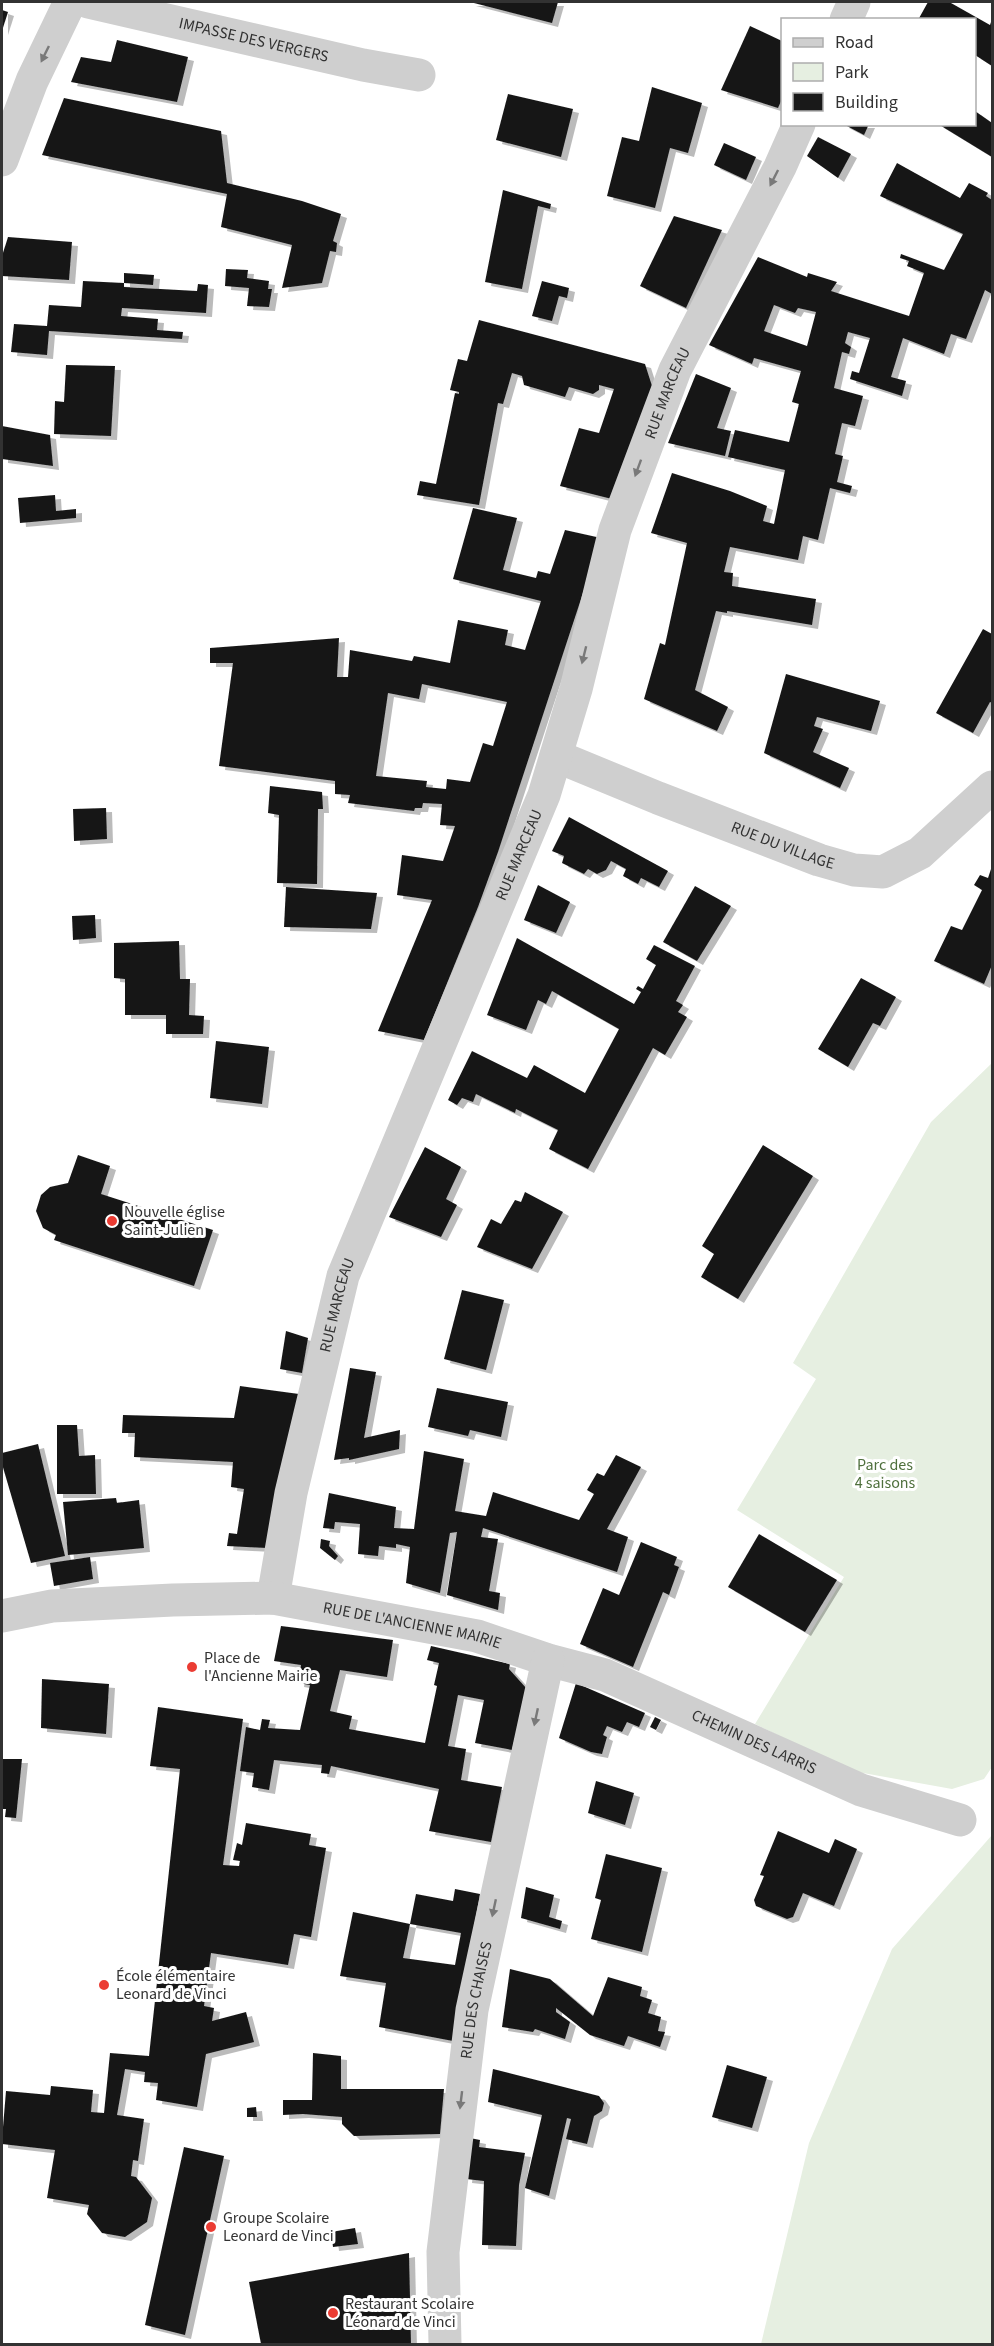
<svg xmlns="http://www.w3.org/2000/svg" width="994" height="2346" font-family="'Source Sans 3',sans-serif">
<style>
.green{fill:#e6efe1}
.building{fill:#191919;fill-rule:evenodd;filter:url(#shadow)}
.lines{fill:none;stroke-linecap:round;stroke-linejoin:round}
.minor{stroke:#cfcfcf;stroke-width:33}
.oneway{fill:#797979}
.poi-dot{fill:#eb3c33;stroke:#fff;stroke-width:2}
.labels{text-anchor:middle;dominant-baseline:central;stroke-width:6;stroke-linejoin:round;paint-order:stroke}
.street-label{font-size:16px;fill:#323232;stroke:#fff}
.poi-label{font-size:16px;fill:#323232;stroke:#fff;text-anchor:start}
.park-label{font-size:16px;fill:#4f703d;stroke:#fff}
</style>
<defs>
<filter id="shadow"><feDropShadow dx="6" dy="4" stdDeviation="0" flood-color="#0004"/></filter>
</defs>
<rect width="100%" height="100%" fill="#fff"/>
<g class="green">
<path d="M992 1063V1767L984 1779 952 1789 852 1771 755 1724 844 1577 737 1510 816 1379 793 1363 931 1122Z"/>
<path d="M992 1835V2344H761L809 2143 892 1949Z"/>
</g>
<g class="building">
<path d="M470 2H558L552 23Z"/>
<path d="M928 2H951V3L990 25 992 19V66L975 55V20H918Z"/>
<path d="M2 10 8 12 2 31Z"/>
<path d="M750 26 782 41V99L778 108 721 90Z"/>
<path d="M117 40 188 57 177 102 71 82 81 57 111 62Z"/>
<path d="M652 87 702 103 688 153 670 148 655 208 607 196 622 137 639 141Z"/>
<path d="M508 94 573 109 561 157 496 140Z"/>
<path d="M64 98 221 131 227 183 302 201 341 214 333 241 337 243 336 252 330 251 322 283 282 288 292 245 221 227 227 194 42 155Z"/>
<path d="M975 111 992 123V157L938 124H975Z"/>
<path d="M843 124H869L864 135Z"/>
<path d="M818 137 851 154 838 178 807 156Z"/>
<path d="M724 143 756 157 746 180 714 165Z"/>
<path d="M897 163 960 198 969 183 988 193 986 196 992 200V294L985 290 966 339 951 334 944 354 903 338 891 377 906 381 902 396 850 379 852 371 859 373 870 338 848 332 845 343 851 347 849 354 842 352 834 388 863 396 855 426 842 423 835 454 843 456 837 482 852 486 850 493 830 488 818 540 803 536 798 560 730 547 724 572 733 573 732 586 816 599 812 625 727 611V613L716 611 695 690 728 707 717 731 644 699 660 643 665 645 687 543 651 533 672 473 730 491 767 506 763 521 774 524 785 470 728 457 735 430 789 442 799 404 792 402 801 371 754 358 752 364 709 345 758 257 807 277 808 273 837 282 831 291 909 316 924 273 907 266 909 261 900 258 901 254 944 270 963 234 880 196ZM774 305 795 313 798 308 816 312 807 346 764 331Z"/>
<path d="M503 190 551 204 550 209 538 206 522 289 485 282Z"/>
<path d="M674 216 722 230 686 308 640 286Z"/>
<path d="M8 237 72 242 69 280 2 276V256Z"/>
<path d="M226 269 248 270 247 278 269 281 268 289H272L269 307 247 306 249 288 225 286Z"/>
<path d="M124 273 154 275 153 285 124 283Z"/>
<path d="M83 281 124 283V287L197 291 198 284 208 285 206 313 122 308 121 316 158 319 157 330 183 332 182 339 49 331 47 355 11 352 14 324 47 326 49 305 81 307Z"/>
<path d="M542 281 569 288 567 298 559 296 552 321 532 316Z"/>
<path d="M479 320 645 364 652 386 612 499 560 486 579 428 599 433 614 389 599 385V390L593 394 569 387 565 397 524 385 522 376 512 373 503 404 498 403 479 505 417 495 420 481 436 484 455 393 459 394V392L450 390 458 359 467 361Z"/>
<path d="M66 365 115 366 111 436 54 434 55 401 64 402Z"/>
<path d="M696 374 731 388 717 428 731 431 725 456 668 443Z"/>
<path d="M2 426 50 435 53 466 2 459Z"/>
<path d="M55 495 56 511 76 509V518L20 523 18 498Z"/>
<path d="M473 508 517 518 503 570 536 578 538 571 550 574 565 530 601 538 498 852 478 907 424 1040 378 1031 432 900 397 895 402 855 443 861 455 826 440 825 442 804 423 803 422 808H415L414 811 348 803 350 795 335 794V781L219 766 233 663H210V648L339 638 337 677H348L350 650 412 661 414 656 450 663 458 620 508 630 505 645 525 650 541 601 453 579ZM422 684 507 702 493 746 483 743 470 782 447 779 446 789 426 787 427 781 376 776 388 693 419 699Z"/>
<path d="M983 629 992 634V703L990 702 973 733 936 713Z"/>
<path d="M786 674 880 701 871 731 817 717 814 726 823 729 813 752 849 768 840 788 764 753Z"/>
<path d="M270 786 322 792 323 809H318L317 884 277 883 279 815 268 813Z"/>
<path d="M106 808 107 839 74 841 73 809Z"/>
<path d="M569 817 668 871 659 887 641 878 638 884 623 876 626 869 611 861 606 870 597 874 588 869 584 874 562 863 564 856 552 851Z"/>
<path d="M992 866V965L984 984 934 961 951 926 962 930 982 890 974 885 980 875 988 878Z"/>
<path d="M538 885 570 902 556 933 524 920Z"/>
<path d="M695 886 731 906 697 961 663 942Z"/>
<path d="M286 887 377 893 371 929 284 927Z"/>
<path d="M95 915 96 938 73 940 72 916Z"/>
<path d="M517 938 634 1004 641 992 636 989 638 986 643 989 656 965 646 959 654 945 695 966 676 1001 683 1005 678 1012 687 1017 665 1055 653 1048 588 1169 549 1149 558 1130 516 1109 515 1113 476 1094 473 1102 462 1098 457 1105 448 1100 472 1051 527 1078 534 1065 585 1093 619 1029 552 991 546 1004 538 1000 526 1030 487 1015Z"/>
<path d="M179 941 180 979H190L189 1015 204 1016 203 1034H166V1015H125V979L114 978V943Z"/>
<path d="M861 978 896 997 880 1026 873 1023 848 1067 818 1049Z"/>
<path d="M216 1041 269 1047 262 1104 210 1098Z"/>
<path d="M763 1145 813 1176 738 1299 701 1277 714 1254 702 1246Z"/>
<path d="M425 1147 461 1167 446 1199 457 1205 441 1237 389 1217Z"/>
<path d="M78 1155 110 1166 101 1194 213 1230 194 1286 54 1240 56 1235 43 1228 36 1211 41 1195 50 1187 68 1183Z"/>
<path d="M525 1192 563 1212 532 1269 477 1247 491 1219 501 1224 515 1200 521 1202Z"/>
<path d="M462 1290 504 1300 486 1370 444 1359Z"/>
<path d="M286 1331 308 1338 302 1373 280 1369Z"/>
<path d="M350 1368 376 1372 364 1438 400 1430 399 1449 349 1460V1458L334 1460Z"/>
<path d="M240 1386 299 1394 267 1548 227 1546 229 1533 237 1534 244 1489 231 1487 233 1462 134 1457 135 1433H122L123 1415 234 1418Z"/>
<path d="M437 1388 508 1402 501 1437 470 1430 468 1436 428 1427Z"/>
<path d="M57 1425H77L79 1456 95 1455 96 1494H57Z"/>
<path d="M38 1444 65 1556 31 1563 2 1464V1453Z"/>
<path d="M424 1451 464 1459 455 1511 486 1516 493 1492 579 1520 594 1494 587 1490 597 1473 604 1476 616 1455 641 1467 607 1529 628 1537 617 1572 483 1528 481 1537 498 1539 489 1591 500 1593 498 1610 447 1595 457 1532 450 1533 440 1593 406 1583 410 1547 396 1544V1548L379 1546 378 1556 358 1554 360 1524 335 1522 334 1529 323 1528 329 1493 396 1507 394 1528 414 1529Z"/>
<path d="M116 1498 117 1503 139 1500 144 1548 68 1555 63 1502Z"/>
<path d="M759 1534 837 1580 805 1632 728 1587Z"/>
<path d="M321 1539 330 1541 329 1546 338 1556 335 1560 320 1548Z"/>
<path d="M641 1542 677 1557 674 1565 679 1567 669 1595 663 1592 633 1667 580 1644 603 1588 619 1595Z"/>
<path d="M90 1557 93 1579 54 1586 50 1563Z"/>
<path d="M281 1626 393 1640 387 1677 340 1670 330 1711 352 1716 349 1729 425 1743 437 1686 434 1685 439 1663 427 1660 431 1646 510 1664 509 1669 527 1689 512 1750 475 1743 484 1700 458 1695 448 1746 466 1749 461 1780 502 1787 491 1842 429 1831 439 1789 331 1766 329 1774 321 1773 322 1765 274 1760 269 1790 252 1787 254 1773 240 1771 246 1727 260 1730 262 1719 270 1720 268 1728 300 1730 310 1685 298 1683 301 1665 274 1661Z"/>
<path d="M42 1679 109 1684 106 1734 41 1728Z"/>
<path d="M576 1683 645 1713 639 1727 627 1722 622 1732 607 1726 603 1735 607 1737 602 1754 591 1752 559 1738Z"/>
<path d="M158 1707 243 1719 223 1865 239 1866 240 1861 233 1860 237 1843 242 1845 246 1823 311 1834 309 1845 326 1848 311 1937 294 1934 288 1965 211 1953 204 2006 214 2008 212 2021 246 2012 254 2042 206 2054 197 2107 156 2100 158 2083 144 2082 145 2072 125 2069 117 2115 144 2119 138 2161 133 2160 131 2176 136 2177 152 2198 147 2222 125 2237 102 2233 87 2214 89 2205 47 2198 55 2150 2 2144V2139L6 2091 50 2095 51 2086 93 2090 91 2112 104 2113 110 2053 149 2056 180 1769 150 1766Z"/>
<path d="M655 1717 661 1720 656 1730 650 1727Z"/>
<path d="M2 1759H22L16 1818 5 1817 6 1809H2Z"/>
<path d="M596 1781 634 1793 625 1825 588 1813Z"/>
<path d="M778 1831 829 1853 835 1839 857 1849 834 1906 803 1893 793 1917 787 1919 756 1906 754 1900 764 1876 760 1875Z"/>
<path d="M606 1854 662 1868 642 1952 591 1939 601 1900 595 1898Z"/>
<path d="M526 1887 554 1895 549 1917 562 1921 560 1929 521 1918Z"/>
<path d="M455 1889 480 1894 453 2041 379 2027 386 1983 340 1976 353 1912 410 1924 403 1958 455 1965 461 1933 410 1924 416 1894 453 1901Z"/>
<path d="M510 1969 550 1979 593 2016 608 1977 642 1987 640 1996 652 2000 648 2013 661 2017 658 2031 665 2032 660 2047 628 2036 624 2046 590 2035 556 2008V2012L570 2022 565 2039 535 2029 533 2032 502 2027Z"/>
<path d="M313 2053 341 2056V2089H444L440 2134 354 2136 342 2124V2117L303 2114 283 2115V2100H312Z"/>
<path d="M727 2065 767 2077 752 2128 712 2117Z"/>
<path d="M493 2069 599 2096 604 2103 602 2111 594 2116 587 2144 566 2139 571 2119 567 2118 549 2196 525 2188 542 2115 488 2102Z"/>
<path d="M256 2107 257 2117H247V2108Z"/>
<path d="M470 2138 480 2140 479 2147 525 2153 519 2185 516 2246 482 2245 484 2181 466 2179Z"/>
<path d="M184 2147 224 2156 185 2335 145 2325Z"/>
<path d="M355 2228 358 2244 333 2247 331 2232Z"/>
<path d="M409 2253 411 2344H261L249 2282Z"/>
</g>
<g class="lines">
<g class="minor">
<path id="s1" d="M88 2 363 65 419 75"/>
<path d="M846 20 854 2"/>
<path d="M2 160 32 81 70 2"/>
<path id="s2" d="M556 756 658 798 819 860 854 870 883 872 920 853 992 787"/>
<path id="s3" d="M273 1598 291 1493 343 1276 544 795 576 689 615 530 675 370 780 167 799 124"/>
<path id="s4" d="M2 1616 52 1606 173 1600 273 1598 477 1636 548 1660 605 1675 861 1790 960 1820"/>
<path id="s5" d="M445 2344 443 2252 472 2010 548 1660"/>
</g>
</g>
<defs><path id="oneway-solid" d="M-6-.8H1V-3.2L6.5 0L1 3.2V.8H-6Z" transform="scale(1.5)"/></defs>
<g class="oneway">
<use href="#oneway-solid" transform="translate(45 54) rotate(116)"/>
<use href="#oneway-solid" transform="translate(774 178) rotate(117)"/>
<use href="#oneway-solid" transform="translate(638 468) rotate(110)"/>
<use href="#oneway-solid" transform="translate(584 655) rotate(104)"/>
<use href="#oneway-solid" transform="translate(536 1717) rotate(102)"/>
<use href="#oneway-solid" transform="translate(494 1908) rotate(102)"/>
<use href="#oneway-solid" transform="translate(461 2100) rotate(97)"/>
</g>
<g class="poi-dot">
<circle cx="112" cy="1221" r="6"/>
<circle cx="192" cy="1667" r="6"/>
<circle cx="104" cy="1985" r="6"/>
<circle cx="211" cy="2227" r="6"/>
<circle cx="333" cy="2313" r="6"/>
</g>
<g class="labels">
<g class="street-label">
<text stroke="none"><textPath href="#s1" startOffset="170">IMPASSE DES VERGERS</textPath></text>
<text stroke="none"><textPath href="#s3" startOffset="1272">RUE MARCEAU</textPath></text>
<text stroke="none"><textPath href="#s2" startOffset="244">RUE DU VILLAGE</textPath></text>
<text stroke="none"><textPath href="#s3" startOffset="786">RUE MARCEAU</textPath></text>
<text stroke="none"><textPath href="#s3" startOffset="300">RUE MARCEAU</textPath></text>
<text stroke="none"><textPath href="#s4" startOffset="414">RUE DE L'ANCIENNE MAIRIE</textPath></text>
<text stroke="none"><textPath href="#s4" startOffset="777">CHEMIN DES LARRIS</textPath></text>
<text stroke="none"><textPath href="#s5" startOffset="346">RUE DES CHAISES</textPath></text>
</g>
<g class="poi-label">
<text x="124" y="1212">Nouvelle église<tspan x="124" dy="18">Saint-Julien</tspan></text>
<text x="204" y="1658">Place de<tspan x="204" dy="18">l'Ancienne Mairie</tspan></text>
<text x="116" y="1976">École élémentaire<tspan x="116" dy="18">Leonard de Vinci</tspan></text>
<text x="223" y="2218">Groupe Scolaire<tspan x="223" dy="18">Leonard de Vinci</tspan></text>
<text x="345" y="2304">Restaurant Scolaire<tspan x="345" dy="18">Léonard de Vinci</tspan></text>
</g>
<g class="park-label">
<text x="885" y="1465">Parc des<tspan x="885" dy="18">4 saisons</tspan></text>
</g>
</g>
<rect width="994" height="2346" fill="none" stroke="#323232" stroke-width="6"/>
<rect x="781" y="18" width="195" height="108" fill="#ffffff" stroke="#adadad" stroke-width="1.5"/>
<rect x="793" y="38" width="30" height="9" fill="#cfcfcf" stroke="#adadad" stroke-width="1.5"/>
<text x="835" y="48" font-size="18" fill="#323232">Road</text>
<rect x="793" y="63" width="30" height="18" fill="#e6efe1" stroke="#adadad" stroke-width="1.5"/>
<text x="835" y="78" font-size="18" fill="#323232">Park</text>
<rect x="793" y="93" width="30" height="18" fill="#191919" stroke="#adadad" stroke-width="1.5"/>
<text x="835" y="108" font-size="18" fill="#323232">Building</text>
</svg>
